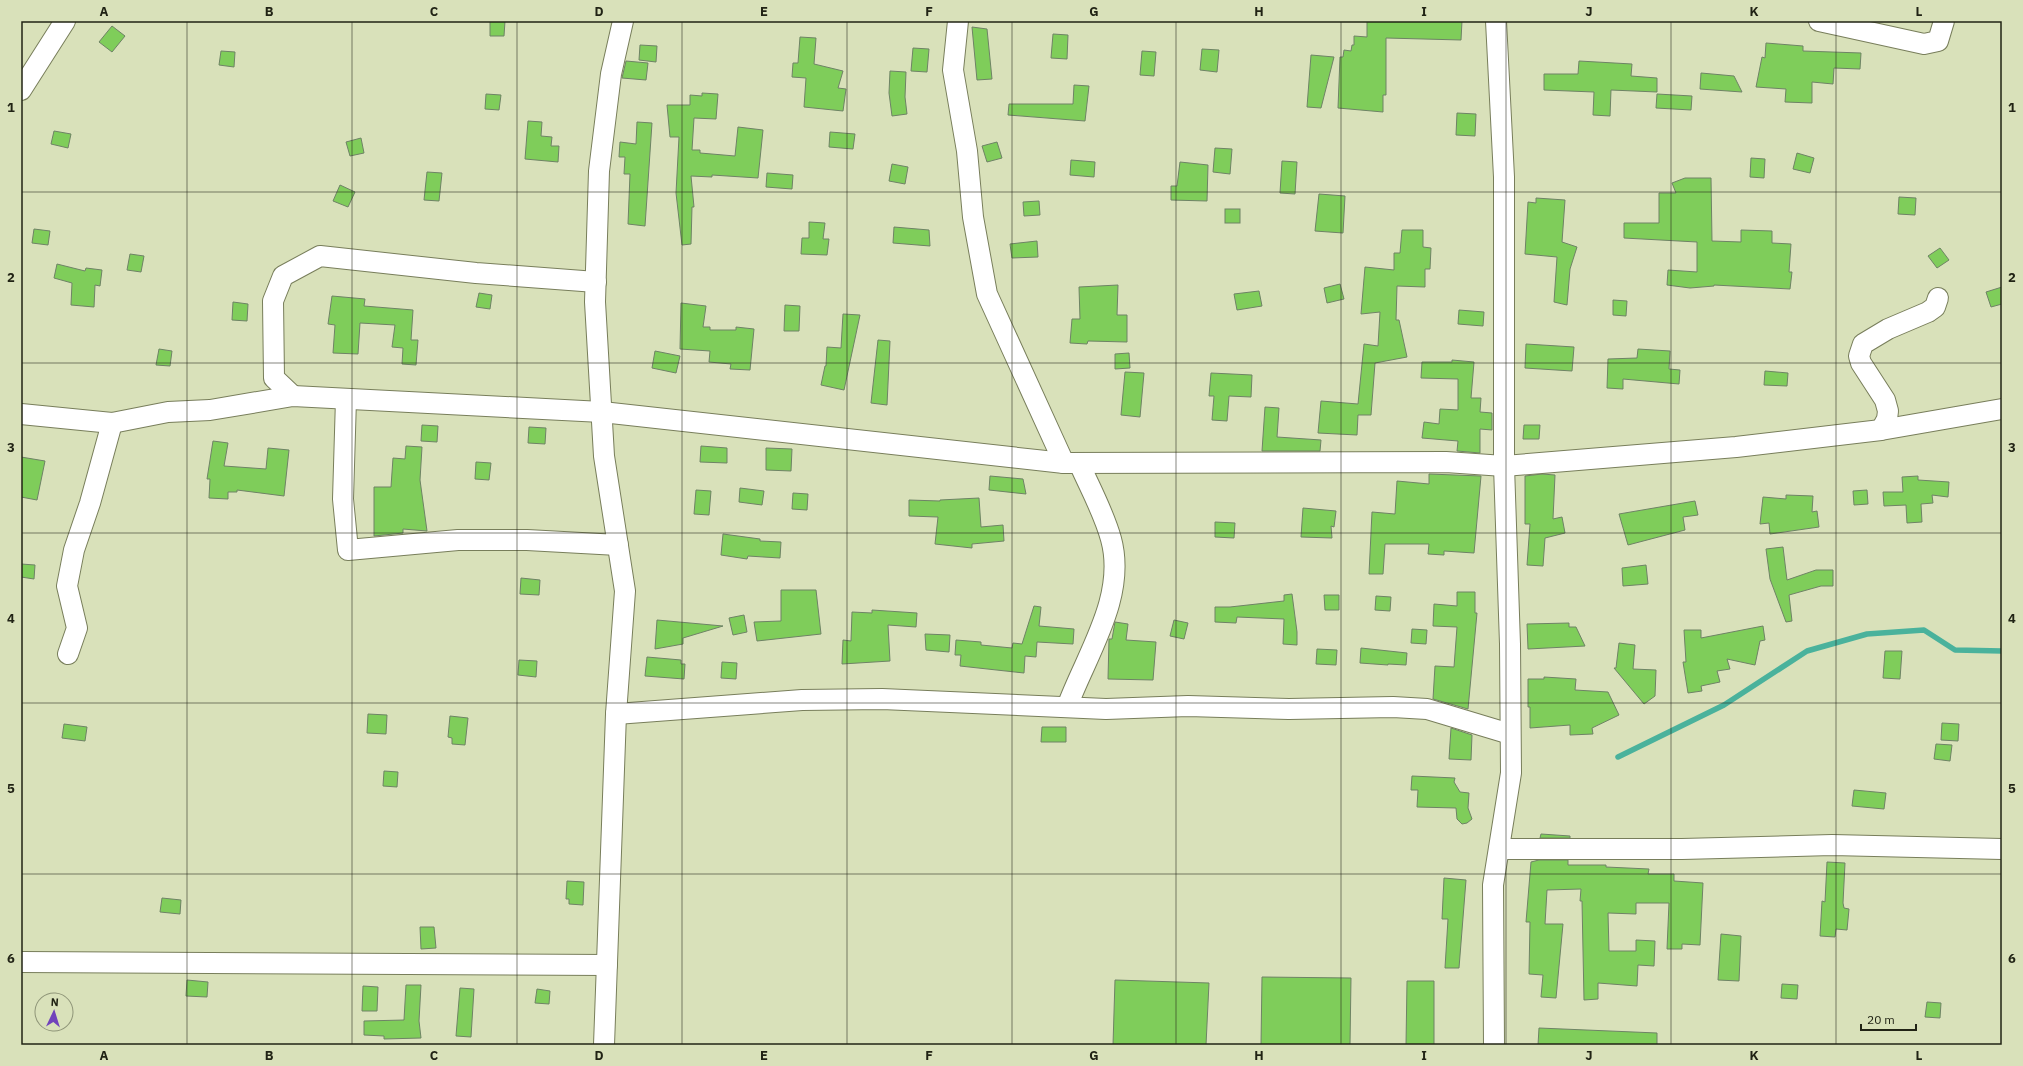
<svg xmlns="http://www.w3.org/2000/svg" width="2023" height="1066" font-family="'IBM Plex Sans',sans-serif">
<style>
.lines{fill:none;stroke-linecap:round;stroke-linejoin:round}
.stream{stroke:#4ab29c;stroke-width:5.5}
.building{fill:#7fcd5a;stroke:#6e8365}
.minor-casing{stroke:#787e5b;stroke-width:22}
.minor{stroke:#fff;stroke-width:20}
.grid{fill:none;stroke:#212315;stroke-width:1;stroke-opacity:0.55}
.neatline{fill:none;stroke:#212315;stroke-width:1.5}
.grid-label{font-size:13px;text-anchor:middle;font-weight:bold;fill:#212315}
</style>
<rect width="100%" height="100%" fill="#d9e1ba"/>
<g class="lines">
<path class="stream" d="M1618 757 1724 705 1807 651 1867 634 1924 630 1955 650 2002 651"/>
</g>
<g class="building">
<path d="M490 21H505L504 36H490Z"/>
<path d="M1367 21H1462L1461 40 1386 38V95H1383V112L1338 108 1340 57H1343L1344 50 1351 51 1352 45H1354V36L1367 37Z"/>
<path d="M112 26 125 36 112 52 99 42Z"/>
<path d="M972 27 987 29 992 79 977 80Z"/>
<path d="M1053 34 1068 35 1067 59 1051 58Z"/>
<path d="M800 37 816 38 814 64 843 71 838 88 846 89 843 111 804 107 806 78 792 77 793 63H798Z"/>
<path d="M1766 43 1803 46V51L1861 53 1860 69 1834 68 1833 84 1812 82V103L1785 102 1786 89 1756 87 1762 57 1765 58Z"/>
<path d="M640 45 657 46 656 62 639 60Z"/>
<path d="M913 48 929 49 927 72 911 71Z"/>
<path d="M1202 49 1219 50 1217 72 1200 70Z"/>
<path d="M221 51 235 52 234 67 219 65Z"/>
<path d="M1142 51 1156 52 1154 76 1140 75Z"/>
<path d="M1311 55 1334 57 1321 108 1307 107Z"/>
<path d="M626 61 648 63 646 80 622 78Z"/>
<path d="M1579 61 1632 64 1631 76 1657 78V92L1611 90 1610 116 1593 115 1594 92 1544 90V74H1578Z"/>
<path d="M890 71 906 72 905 97 907 114 892 116 889 93Z"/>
<path d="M1701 73 1734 76 1742 92 1700 89Z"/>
<path d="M1074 85 1089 86 1085 121 1008 115 1009 104H1073Z"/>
<path d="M702 93 718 94 716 119 694 118 692 150H700V153L735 156 738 127 763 130 758 178 712 175V177L691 176 694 207H692L691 244 682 245 676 193 679 137H670L667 105H690V95L702 96Z"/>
<path d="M486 94 501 95 499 110 485 109Z"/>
<path d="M1657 94 1692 96 1691 110 1656 108Z"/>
<path d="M1457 113 1476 114 1475 136 1456 135Z"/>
<path d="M528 121 542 122 541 136 552 137 551 146H559L558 162 525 159Z"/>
<path d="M637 122 652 123 645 226 628 224 630 174H624L625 157H619L620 142 636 144Z"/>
<path d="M54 131 71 134 68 148 51 144Z"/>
<path d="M830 132 855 134 853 149 829 147Z"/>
<path d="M361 138 364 153 350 156 346 142Z"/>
<path d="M997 142 1002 158 987 162 982 146Z"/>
<path d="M1215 148 1232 149 1230 174 1213 172Z"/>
<path d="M1797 153 1814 158 1810 173 1793 169Z"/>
<path d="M1751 158 1765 159 1764 178 1750 177Z"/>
<path d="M1071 160 1095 162 1094 177 1070 175Z"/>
<path d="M1282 161 1297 162 1295 194 1280 193Z"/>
<path d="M1180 162 1208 165 1207 201 1171 200V186H1177Z"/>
<path d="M892 164 908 167 905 184 889 181Z"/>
<path d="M427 172 442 173 439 201 424 200Z"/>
<path d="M767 173 793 175 792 189 766 187Z"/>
<path d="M1685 178H1711L1712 241 1741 242V230L1772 231V243L1791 244 1789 272H1792L1790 289 1714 285V286L1690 288 1667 285 1668 270 1697 272V242L1624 238V223H1659V193H1676L1672 183Z"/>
<path d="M340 185 355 192 348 207 333 201Z"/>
<path d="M1319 194 1345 196 1343 233 1315 231Z"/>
<path d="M1899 197 1916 198 1915 215 1898 214Z"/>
<path d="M1536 198 1565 200 1562 242 1577 247 1570 269 1567 305 1554 302 1557 257 1525 254 1528 202 1536 203Z"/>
<path d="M1039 201 1040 215 1024 216 1023 202Z"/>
<rect x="1225" y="209" width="15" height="14"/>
<path d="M809 222 825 223 823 239H829L827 255 801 254 802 238H809Z"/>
<path d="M894 227 929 230 930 246 893 243Z"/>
<path d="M34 229 50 231 48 245 32 243Z"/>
<path d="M1402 230H1423V247L1431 248 1430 269H1425V287L1397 286 1396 320H1399L1407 357 1375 363 1371 415H1358L1357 435 1318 433 1321 401 1358 404 1364 344 1378 346 1380 312 1361 314 1365 267 1394 270V253H1400Z"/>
<path d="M1037 241 1038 257 1012 258 1010 244Z"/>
<path d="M1940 248 1949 260 1937 268 1928 256Z"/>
<path d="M130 254 144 256 141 272 127 270Z"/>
<path d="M57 264 85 271 86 268 102 270 100 286 95 285 94 307 71 305 72 283 54 278Z"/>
<path d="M1340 284 1344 299 1327 303 1324 288Z"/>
<path d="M1118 285 1117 315H1127V342L1088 341 1087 344 1070 343 1072 319H1080L1079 287Z"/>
<path d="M2002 287V304L1991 307 1986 292Z"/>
<path d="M1259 291 1262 306 1237 310 1234 294Z"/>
<path d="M479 293 492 295 490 309 476 307Z"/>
<path d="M332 296 365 299 364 306 413 310 411 340H418L416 365 402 364 403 348 392 347 395 325 360 323 358 354 333 353 335 325 328 324Z"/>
<path d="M1613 300 1627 301 1626 316 1613 315Z"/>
<path d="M233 302 248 304 247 321 232 320Z"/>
<path d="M681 303 706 306 703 327H710V330H736V327L754 329 750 370 730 369 731 364 709 362 710 351 680 349Z"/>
<path d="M785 305 800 306 799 331H784Z"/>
<path d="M1459 310 1484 312 1483 326 1458 324Z"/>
<path d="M843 314 860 315 844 390 821 385 825 366H826L827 347 841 348Z"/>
<path d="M878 340 890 341 887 405 871 403Z"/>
<path d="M1526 344 1574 347 1572 371 1525 368Z"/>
<path d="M159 349 172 351 170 366 156 365Z"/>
<path d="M1638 349 1670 351 1669 369 1680 370 1679 384 1623 379V389L1607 388 1608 359 1637 358Z"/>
<path d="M655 351 680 356 676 373 652 368Z"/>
<path d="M1129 353 1130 368 1115 369V354Z"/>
<path d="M1452 360 1474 362 1471 398H1481L1480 412 1492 413V430L1480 429V453L1457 451 1458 441 1422 438 1424 422 1439 424 1440 409 1458 410V379L1421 378 1422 362H1452Z"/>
<path d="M1765 371 1788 373 1787 386 1764 385Z"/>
<path d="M1125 372 1144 373 1140 417 1121 415Z"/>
<path d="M1211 373 1252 375 1251 397 1229 396 1227 421 1212 420 1214 396H1209Z"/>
<path d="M1265 407 1279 408 1277 437 1321 440 1320 451H1262Z"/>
<path d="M422 425 438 426 437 442 421 441Z"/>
<path d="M1524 425H1540L1539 439H1523Z"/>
<path d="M529 427 546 428 545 444 528 443Z"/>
<path d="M213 441 228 443 224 466 266 469 268 448 289 450 284 496 237 490V492H228V499L209 498 210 479H207Z"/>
<path d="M406 446 422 447 420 480 427 531 403 529V533L374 536V487H391L393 458 405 459Z"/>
<path d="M701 446 727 448V463L700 462Z"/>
<path d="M766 448 792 449 791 471 766 470Z"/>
<path d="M21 457 45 461 37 500 21 497Z"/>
<path d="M476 462 491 463 489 480 475 479Z"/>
<path d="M1429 474 1481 476 1474 553 1444 551V555L1428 554 1429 544H1385L1383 574H1369L1372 512 1395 514 1397 481 1429 484Z"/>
<path d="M1542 474 1555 475 1553 519 1562 517 1565 533 1545 538 1543 566 1527 565 1530 524H1525V476Z"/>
<path d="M990 476 1023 479 1026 494 989 490Z"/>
<path d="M1918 476V480L1949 482 1948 497 1932 495 1933 503 1921 504 1922 522 1907 523 1906 505 1884 506 1883 492H1903L1902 477Z"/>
<path d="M740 488 764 491 762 505 739 502Z"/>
<path d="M696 490 711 491 709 515 694 514Z"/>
<path d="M1867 490 1868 504 1854 505 1853 491Z"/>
<path d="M793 493 808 494 807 510 792 509Z"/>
<path d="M1786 495 1813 496 1812 512 1817 511 1819 527 1770 534 1769 523 1760 524 1763 497 1786 499Z"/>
<path d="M979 498 981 527 1003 525 1004 541 972 544V548L935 544 938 517 909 516V500L940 501V500Z"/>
<path d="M1695 501 1698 515 1683 517 1685 530 1628 545 1619 514Z"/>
<path d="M1303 508 1336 511 1334 527 1331 526 1332 538 1301 537Z"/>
<path d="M1215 522 1235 523 1234 538 1215 537Z"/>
<path d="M723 534 760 539V541L781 542 780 558 748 556 747 559 721 555Z"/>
<path d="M1783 547 1787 580 1816 570H1833V586H1821L1789 595 1792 621 1786 622 1770 579 1766 549Z"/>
<path d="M21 564 35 565 34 579 21 577Z"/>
<path d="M1646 565 1648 584 1623 586 1622 568Z"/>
<path d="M521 578 540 580 539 595 520 594Z"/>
<path d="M781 590H816L821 634 757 641 754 622 781 621Z"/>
<path d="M1457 592H1475V613H1477L1468 709 1433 699 1435 666 1454 667 1457 627 1433 626 1434 604 1457 606Z"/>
<path d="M1292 594 1297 632V645L1283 644 1284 619 1237 617 1236 623 1215 622V607H1230L1284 601V595Z"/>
<path d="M1324 595H1339V610H1325Z"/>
<path d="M1376 596 1391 597 1390 611 1375 610Z"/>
<path d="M1034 606 1041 607 1039 626 1074 629 1073 644 1037 642 1036 657 1025 656 1024 673 960 666 961 655H955L956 640 981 642V645L1012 648 1013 643 1022 644Z"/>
<path d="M872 610 917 613 916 627 888 625 890 661 842 664 843 640 851 641 852 612 872 613Z"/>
<path d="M744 615 747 632 733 635 729 618Z"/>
<path d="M657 620 723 626 683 638V644L655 649Z"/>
<path d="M1174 620 1188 623 1184 639 1170 636Z"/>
<path d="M1115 622 1128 624 1126 640 1156 642 1153 680 1108 679 1109 639H1112Z"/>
<path d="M1569 623V627H1576L1585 646 1528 649 1527 624Z"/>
<path d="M1763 626 1765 640 1760 641 1755 665 1727 659 1730 669 1717 671 1720 682 1701 686 1702 691 1688 693 1683 662H1686L1684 630H1701V638Z"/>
<path d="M1412 629 1427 630 1426 644 1411 643Z"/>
<path d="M925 634 950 635 949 652 926 650Z"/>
<path d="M1619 643 1635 645 1633 669 1656 670 1655 696 1644 704 1614 668H1616Z"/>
<path d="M1361 648 1407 653 1406 665 1388 664V665L1360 663Z"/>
<path d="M1317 649 1337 650 1336 665 1316 664Z"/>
<path d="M1885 651H1902L1900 679 1883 678Z"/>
<path d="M647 657 681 660V664H685L684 679 645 676Z"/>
<path d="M519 660 537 661 536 677 518 675Z"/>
<path d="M722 662 737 663 736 679 721 678Z"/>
<path d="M1544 677 1576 679 1575 690 1608 692 1619 715 1592 728 1593 734 1570 735V725L1530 728V707H1528V679H1544Z"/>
<path d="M368 714 387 715 386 734 367 733Z"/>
<path d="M450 716 468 718 465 745 452 744V738L448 737Z"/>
<path d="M1942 723 1959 724 1958 741 1941 740Z"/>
<path d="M64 724 87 727 85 741 62 738Z"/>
<path d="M1042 727H1066V742H1041Z"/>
<path d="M1451 728 1472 735 1471 760 1449 759Z"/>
<path d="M1936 744 1952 745 1950 761 1934 759Z"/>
<path d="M384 771 398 772 397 787 383 786Z"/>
<path d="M1412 776 1455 778 1454 782 1460 792 1469 793 1468 808 1472 819 1467 823 1462 824 1457 819 1456 808 1417 807 1418 790H1411Z"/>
<path d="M1854 790 1886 793 1884 809 1852 806Z"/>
<path d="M1541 834 1570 836V838H1540Z"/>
<path d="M1539 860H1568V865H1606V867L1649 869 1648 874H1674V881L1703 883 1700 945 1682 944V949H1667L1669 903H1636V914L1608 913 1609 951H1636V940L1655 941 1654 966 1638 965 1637 986 1598 983V999L1584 1000 1582 901H1580L1581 889 1547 890 1545 924H1563L1556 998 1541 997 1543 975 1529 974 1530 922H1526L1531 862Z"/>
<path d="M1827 862 1845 863 1843 903 1844 908 1849 909 1847 930 1836 929 1835 937 1820 936 1822 901 1825 902Z"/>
<path d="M1444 878 1466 880 1459 968H1445L1448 919H1442Z"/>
<path d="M567 881 584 882 583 905 569 904V899H566Z"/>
<path d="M162 898 181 900 180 914 160 912Z"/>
<path d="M420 927H434L436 948 421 949Z"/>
<path d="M1721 934 1741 936 1739 981 1718 980Z"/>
<path d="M1262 977 1351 978 1350 1045H1261Z"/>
<path d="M187 980 208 982 207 997 186 996Z"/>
<path d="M1115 980 1209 983 1206 1045H1113Z"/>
<path d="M1407 981H1434V1045H1406Z"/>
<path d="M1782 984 1798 985 1797 999 1781 998Z"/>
<path d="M406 985H421L419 1021 421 1038 384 1039V1036L364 1035V1021L404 1020Z"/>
<path d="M363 986 378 987 377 1011H362Z"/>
<path d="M460 988 474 989 471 1037 456 1036Z"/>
<path d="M537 989 550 991 549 1004 535 1003Z"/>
<path d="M1927 1002 1941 1003 1940 1018 1925 1017Z"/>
<path d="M1539 1028 1657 1033V1045H1538Z"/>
</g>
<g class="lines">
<defs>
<g id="minor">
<path d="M958 21 953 70 967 151 973 217 987 294 1064 463 1446 462 1504 466 1736 447 1881 430 2002 409"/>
<path d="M1819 21 1924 44 1938 41 1944 21"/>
<path d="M21 90 65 21"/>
<path d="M293 396 274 378 273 301 283 276 320 256 476 273 596 282"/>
<path d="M346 399 343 499 348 550 458 540H527L618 545"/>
<path d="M21 414 112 423 168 412 210 410 293 396 602 412 1064 463"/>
<path d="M1881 430 1887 419 1888 411 1885 400 1861 363 1859 356 1863 344 1888 329 1928 312 1935 307 1938 298"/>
<path d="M68 654 77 628 67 586 74 550 90 503 112 423"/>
<path d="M1067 707C1086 655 1127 597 1111 539 1104 513 1090 488 1079 463"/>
<path d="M616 714 802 700 882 699 1106 709 1188 706 1289 709 1393 707 1427 709 1510 734"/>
<path d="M1499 849H1682L1832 845 2002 849"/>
<path d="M21 962 607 965"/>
<path d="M604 1045 616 714 625 591 604 456 595 302 599 171 611 74 623 21"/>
<path d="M1494 1045 1493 885 1511 773 1510 644 1504 466V177L1496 21"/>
</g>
</defs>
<use href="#minor" class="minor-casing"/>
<use href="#minor" class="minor"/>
</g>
<path class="grid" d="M187 21V1045M352 21V1045M517 21V1045M682 21V1045M847 21V1045M1012 21V1045M1176 21V1045M1341 21V1045M1506 21V1045M1671 21V1045M1836 21V1045M21 192H2002M21 363H2002M21 533H2002M21 703H2002M21 874H2002"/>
<rect width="2023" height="1066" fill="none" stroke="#d9e1ba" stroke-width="44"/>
<g transform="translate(54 1012) rotate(4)"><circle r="19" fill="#d9e1ba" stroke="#8f9578"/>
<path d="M0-3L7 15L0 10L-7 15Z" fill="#7143bb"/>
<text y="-6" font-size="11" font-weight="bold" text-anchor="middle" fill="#212315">N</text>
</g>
<path d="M1861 1024v6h55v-6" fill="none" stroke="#212315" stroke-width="2"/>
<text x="1867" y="1024" font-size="12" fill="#212315" stroke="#d9e1ba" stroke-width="3" paint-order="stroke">20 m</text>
<rect x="22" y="22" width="1979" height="1022" class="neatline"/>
<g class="grid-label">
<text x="104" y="16">A</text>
<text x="269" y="16">B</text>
<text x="434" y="16">C</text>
<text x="599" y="16">D</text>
<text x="764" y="16">E</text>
<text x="929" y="16">F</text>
<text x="1094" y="16">G</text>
<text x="1259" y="16">H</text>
<text x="1424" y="16">I</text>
<text x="1589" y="16">J</text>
<text x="1754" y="16">K</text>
<text x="1919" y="16">L</text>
<text x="11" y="112">1</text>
<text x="2012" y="112">1</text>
<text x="11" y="282">2</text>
<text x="2012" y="282">2</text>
<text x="11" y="452">3</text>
<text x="2012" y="452">3</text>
<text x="11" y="623">4</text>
<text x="2012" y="623">4</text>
<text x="11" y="793">5</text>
<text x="2012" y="793">5</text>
<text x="11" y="963">6</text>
<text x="2012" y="963">6</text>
<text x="104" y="1060">A</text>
<text x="269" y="1060">B</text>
<text x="434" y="1060">C</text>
<text x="599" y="1060">D</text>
<text x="764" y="1060">E</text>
<text x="929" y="1060">F</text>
<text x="1094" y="1060">G</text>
<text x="1259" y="1060">H</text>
<text x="1424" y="1060">I</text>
<text x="1589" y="1060">J</text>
<text x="1754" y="1060">K</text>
<text x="1919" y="1060">L</text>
</g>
</svg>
